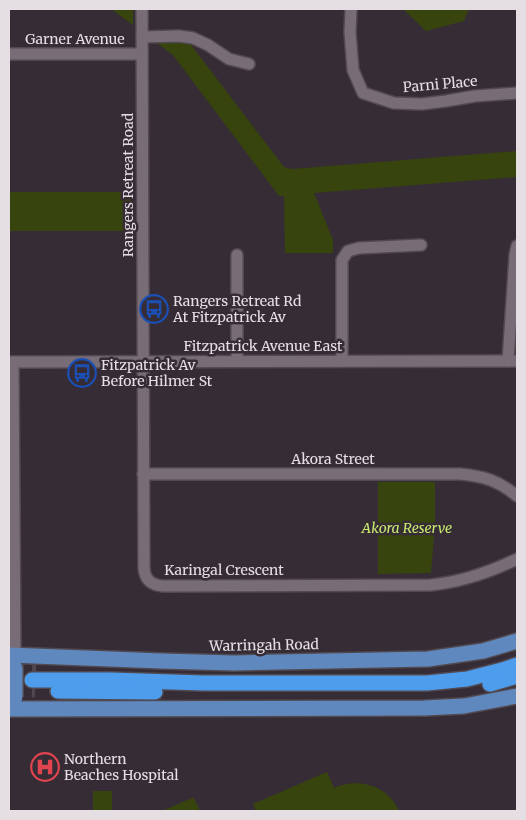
<svg xmlns="http://www.w3.org/2000/svg" width="526" height="820" font-family="Merriweather,serif">
<style>
.green{fill:#37440e}
.lines{fill:none;stroke-linecap:round;stroke-linejoin:round}
.highway-tunnel{stroke:#50474f;stroke-width:15;stroke-dasharray:15 8;stroke-linecap:butt}
.minor-casing{stroke:#514950;stroke-width:14}
.major-casing{stroke:#514950;stroke-width:18}
.highway-casing{stroke:#514950;stroke-width:18}
.minor{stroke:#786c77;stroke-width:11}
.major{stroke:#5f89be;stroke-width:15}
.highway{stroke:#4e9ded;stroke-width:15}
.major-bridge-casing{stroke:#514950;stroke-width:18;stroke-linecap:butt}
.major-bridge{stroke:#5f89be;stroke-width:15}
.labels{text-anchor:middle;dominant-baseline:central;stroke-width:5;stroke-linejoin:round;paint-order:stroke}
.street-label{font-size:14px;fill:#e5dfe4;stroke:#362c35}
.poi-label{font-size:14px;fill:#e5dfe4;stroke:#362c35;text-anchor:start}
.park-label{font-size:14px;font-style:italic;fill:#c8ea6f;stroke:#362c35}
</style>
<rect width="100%" height="100%" fill="#362c35"/>
<g class="green">
<path d="M111 9H133V25Z"/>
<path d="M403 9H469L464 21 426 31Z"/>
<path d="M150 38 188 41 284 167 292 169 517 151V177L314 193 333 240V253H285L284 196H279L173 55Z"/>
<path d="M9 192H133L134 231H9Z"/>
<path d="M378 482H435V524L431 573 378 574Z"/>
<path d="M327 772 334 788C358 777 388 785 399 811H256L253 804Z"/>
<rect x="93" y="791" width="19" height="20"/>
<path d="M194 798 200 811H162L192 798Z"/>
</g>
<g class="lines">
<g class="highway-tunnel">
<path d="M9 671 36 672"/>
<path d="M9 689 35 690"/>
</g>
<defs>
<g id="minor">
<path d="M142 9 144 568C145 580 151 585 163 586L431 585C461 582 490 572 517 559"/>
<path d="M351 9 350 32 353 70 363 93 394 103 422 104 446 101 475 96 517 93"/>
<path d="M142 37 179 36 193 38 208 45 229 59 249 64"/>
<path d="M9 54H142"/>
<path d="M237 361V255"/>
<path d="M342 361V260L348 251 359 248 421 245"/>
<path d="M508 361 515 255 517 246"/>
<path d="M9 362 517 361"/>
<path d="M13 362 15 655"/>
<path d="M143 474H460C484 476 499 481 517 496"/>
</g>
<g id="major">
<path d="M9 655 161 661 234 663 428 659 483 651 517 641"/>
<path d="M9 709 424 708 464 706 517 696"/>
</g>
<g id="highway">
<path d="M32 680H111L203 683H427L467 679 502 670 517 665"/>
<path d="M490 684 517 676"/>
<path d="M58 691 155 692"/>
</g>
</defs>
<use href="#minor" class="minor-casing"/>
<use href="#major" class="major-casing"/>
<use href="#highway" class="highway-casing"/>
<use href="#minor" class="minor"/>
<use href="#major" class="major"/>
<use href="#highway" class="highway"/>
<defs>
<path id="major-bridge" d="M15 697V668"/>
</defs>
<use href="#major-bridge" class="major-bridge-casing"/>
<use href="#major-bridge" class="major-bridge"/>
</g>
<defs>
<symbol id="bus-ring" viewBox="-11 -11 22 22"><circle r="9.5" fill="#362c35" stroke="#1a4fb4" stroke-width="1.5"/><path d="M-5-6H5V4H4V6H2V4H-2V6H-4V4H-5ZM-3.5-4V0h7V-4ZM-3.5 1.2v1.5H-2V1.2ZM2 1.2v1.5H3.5V1.2Z" fill="#1a4fb4"/></symbol>
<symbol id="hospital-ring" viewBox="-11 -11 22 22"><circle r="9.5" fill="#362c35" stroke="#e0444e" stroke-width="1.5"/><path d="M-5-5h3v3.5h4V-5h3V5h-3V1.5h-4V5h-3Z" fill="#e0444e"/></symbol>
</defs>
<g fill-rule="evenodd">
<use href="#bus-ring" x="138" y="293" width="32" height="32"/>
<use href="#bus-ring" x="66" y="357" width="32" height="32"/>
<use href="#hospital-ring" x="29" y="751" width="32" height="32"/>
</g>
<g class="labels">
<g class="street-label">
<text x="75" y="39">Garner Avenue</text>
<text transform="translate(440 84) rotate(-5)">Parni Place</text>
<text transform="translate(128 185) rotate(-90)">Rangers Retreat Road</text>
<text x="263" y="346">Fitzpatrick Avenue East</text>
<text x="333" y="459">Akora Street</text>
<text x="224" y="570">Karingal Crescent</text>
<text transform="translate(264 645) rotate(-1)">Warringah Road</text>
</g>
<g class="poi-label">
<text x="173" y="301">Rangers Retreat Rd<tspan x="173" dy="16">At Fitzpatrick Av</tspan></text>
<text x="101" y="365">Fitzpatrick Av<tspan x="101" dy="16">Before Hilmer St</tspan></text>
<text x="64" y="759">Northern<tspan x="64" dy="16">Beaches Hospital</tspan></text>
</g>
<g class="park-label">
<text x="407" y="528">Akora Reserve</text>
</g>
</g>
<rect width="526" height="820" fill="none" stroke="#e5dfe4" stroke-width="20"/>
</svg>
